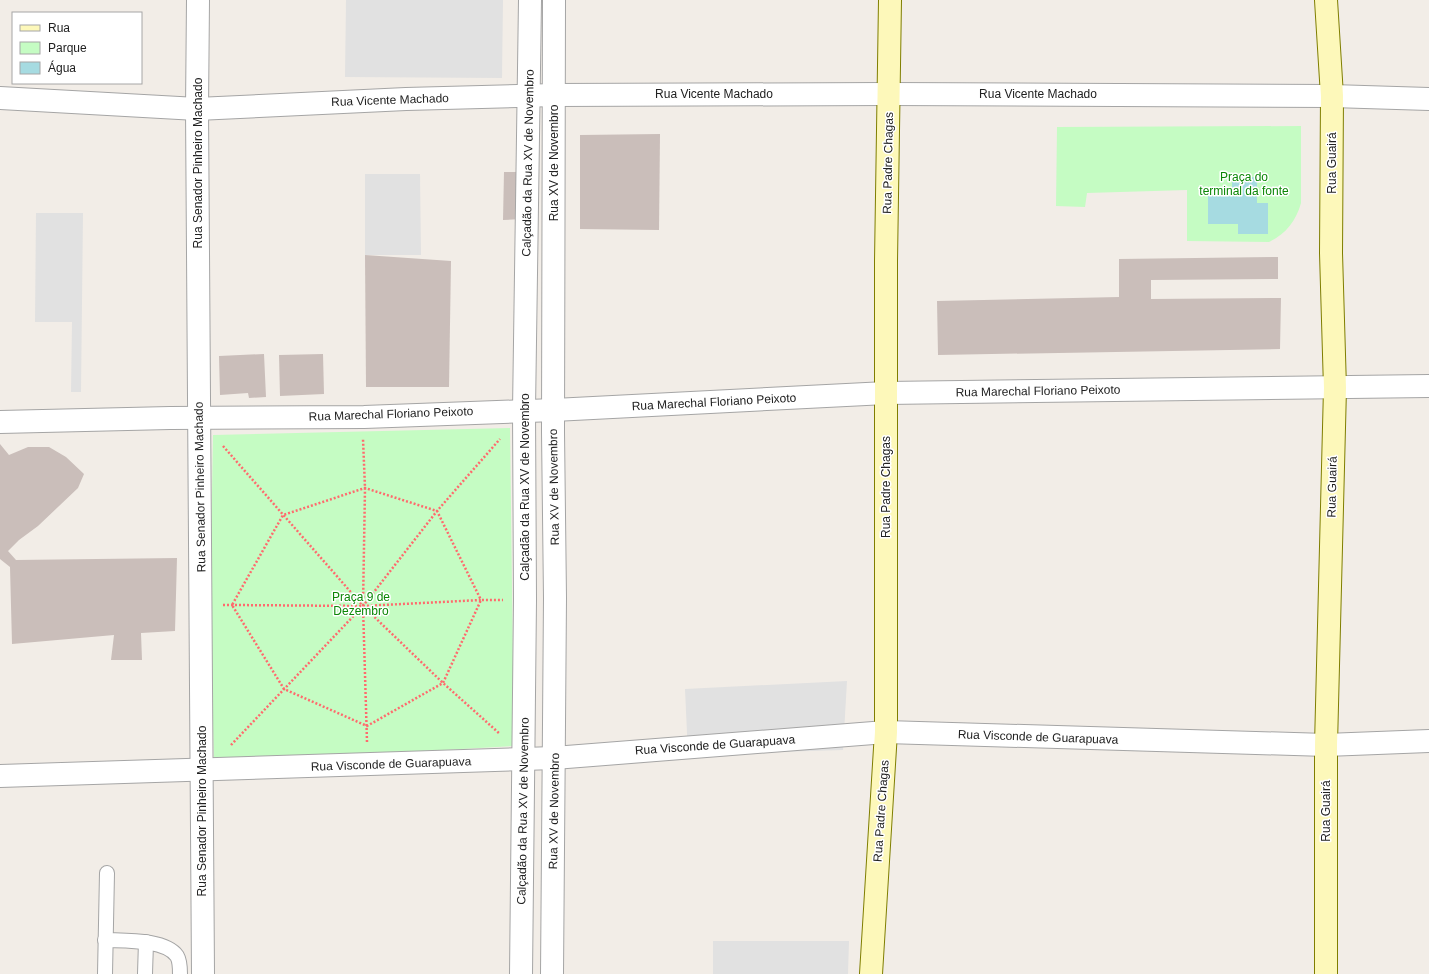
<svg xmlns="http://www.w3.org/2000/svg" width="1429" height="974" font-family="Arial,sans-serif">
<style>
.park{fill:#c5fcc3}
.parking{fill:#e1e1e1}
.water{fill:#a6dbe1}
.building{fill:#cabeba}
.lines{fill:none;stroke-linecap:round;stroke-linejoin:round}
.lane-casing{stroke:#a5a5a5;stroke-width:16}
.street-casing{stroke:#a5a5a5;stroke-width:24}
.secondary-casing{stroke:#7f7e00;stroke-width:24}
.path{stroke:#ff6a6d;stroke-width:2.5;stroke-dasharray:2 2;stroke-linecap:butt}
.lane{stroke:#fff;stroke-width:14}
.street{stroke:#fff;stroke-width:22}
.secondary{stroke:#fdf8ba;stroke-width:22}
.labels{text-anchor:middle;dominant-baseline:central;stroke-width:3;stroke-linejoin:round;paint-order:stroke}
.street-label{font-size:12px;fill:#212121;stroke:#fff}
.park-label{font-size:12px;fill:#0b8706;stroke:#fff}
</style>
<rect width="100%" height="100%" fill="#f2ede7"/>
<g class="park">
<path d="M1301 126V203C1296 221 1286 234 1269 242L1187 241V190L1087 193 1085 207 1056 206 1057 127Z"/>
<path d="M510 428 514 746 214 763 210 610 213 435Z"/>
</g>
<g class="parking">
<path d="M346 0H503L502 78 345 77Z"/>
<path d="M365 174H420L421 255H365Z"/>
<path d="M36 213H83L81 392H71L72 322H35Z"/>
<path d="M847 681 843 750 688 755 685 689Z"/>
<path d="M713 941H849L848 974H713Z"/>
</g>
<path class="water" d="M1232 177H1257V203H1268V234H1238V224H1208V196H1232Z"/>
<g class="building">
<path d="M660 134 659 230 580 229V135Z"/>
<path d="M504 172H524L522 219 503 220Z"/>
<path d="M365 255 451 261 449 387H366Z"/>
<path d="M1278 257V279L1151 280V299L1281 298 1280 349 938 355 937 301 1119 297V259Z"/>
<path d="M264 354 266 397 249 398 248 393 220 395 219 356Z"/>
<path d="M323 354 324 394 280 396 279 355Z"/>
<path d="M0 444 9 455 28 447H49L66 457 84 474 78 488 38 526 19 540 8 551 16 560 177 558 175 631 141 633 142 660H111L114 635 12 644 10 567 0 559Z"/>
</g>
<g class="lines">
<defs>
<g id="lane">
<path d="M105 940C124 941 165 939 177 956 180 961 180 968 180 974"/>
<path d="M105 974 107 873"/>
<path d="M145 974 146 942"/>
</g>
<g id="street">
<path d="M198 0 197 109 203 974"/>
<path d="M0 98 197 109 406 99 555 95 888 94 1332 96 1429 99"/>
<path d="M0 422 170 418 364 417 554 410 886 393 1429 386"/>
<path d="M0 776 554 758 886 732 1326 745 1429 741"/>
<path d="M521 974 525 600 524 410 530 0"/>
<path d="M552 974 555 598 553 432 554 0"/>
</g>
<g id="secondary">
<path d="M1326 0 1332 96 1331 253 1335 388 1326 745V974"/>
<path d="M871 974 886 732V261L890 0"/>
</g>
</defs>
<use href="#lane" class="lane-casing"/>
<use href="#street" class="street-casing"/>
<use href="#secondary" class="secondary-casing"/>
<g class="path">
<path d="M223 446 363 606 437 511 500 439"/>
<path d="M223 605H232L363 606 481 600 437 511 365 488 283 515 232 605 284 689 367 726 443 683 481 600H503"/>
<path d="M367 742 363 606 443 683 500 734"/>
<path d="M231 745 363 606 365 488 363 439"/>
</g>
<use href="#lane" class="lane"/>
<use href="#street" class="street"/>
<use href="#secondary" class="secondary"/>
</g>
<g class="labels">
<g class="street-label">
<text x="714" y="94">Rua Vicente Machado</text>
<text x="1038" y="94">Rua Vicente Machado</text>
<text transform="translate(390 100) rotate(-2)">Rua Vicente Machado</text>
<text transform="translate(198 163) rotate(-90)">Rua Senador Pinheiro Machado</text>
<text transform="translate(528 163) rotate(-89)">Calçadão da Rua XV de Novembro</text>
<text transform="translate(554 163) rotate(-90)">Rua XV de Novembro</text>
<text transform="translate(888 163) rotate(-89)">Rua Padre Chagas</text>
<text transform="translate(1332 163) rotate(-90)">Rua Guairá</text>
<text transform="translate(1038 391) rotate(-1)">Rua Marechal Floriano Peixoto</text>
<text transform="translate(714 402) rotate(-3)">Rua Marechal Floriano Peixoto</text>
<text transform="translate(391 414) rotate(-2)">Rua Marechal Floriano Peixoto</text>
<text transform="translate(200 487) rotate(-91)">Rua Senador Pinheiro Machado</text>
<text transform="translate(525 487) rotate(-90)">Calçadão da Rua XV de Novembro</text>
<text transform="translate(554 487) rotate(-91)">Rua XV de Novembro</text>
<text transform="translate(886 487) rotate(-90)">Rua Padre Chagas</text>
<text transform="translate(1332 487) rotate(-89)">Rua Guairá</text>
<text transform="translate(1038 737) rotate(2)">Rua Visconde de Guarapuava</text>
<text transform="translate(715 745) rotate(-4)">Rua Visconde de Guarapuava</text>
<text transform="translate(391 764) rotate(-2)">Rua Visconde de Guarapuava</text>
<text transform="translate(202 811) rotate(-90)">Rua Senador Pinheiro Machado</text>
<text transform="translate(523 811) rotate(-89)">Calçadão da Rua XV de Novembro</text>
<text transform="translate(554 811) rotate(-89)">Rua XV de Novembro</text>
<text transform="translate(881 811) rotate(-86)">Rua Padre Chagas</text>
<text transform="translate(1326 811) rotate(-90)">Rua Guairá</text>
</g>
<g class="park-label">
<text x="1244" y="177">Praça do<tspan x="1244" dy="14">terminal da fonte</tspan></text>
<text x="361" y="597">Praça 9 de<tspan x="361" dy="14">Dezembro</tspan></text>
</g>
</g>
<rect x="12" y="12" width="130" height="72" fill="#ffffff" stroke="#a6a6a6"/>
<rect x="20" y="25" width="20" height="6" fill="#fdf8ba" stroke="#a6a6a6"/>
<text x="48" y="32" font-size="12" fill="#212121">Rua</text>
<rect x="20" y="42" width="20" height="12" fill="#c5fcc3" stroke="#a6a6a6"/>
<text x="48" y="52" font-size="12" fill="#212121">Parque</text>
<rect x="20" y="62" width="20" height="12" fill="#a6dbe1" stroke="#a6a6a6"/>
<text x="48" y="72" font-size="12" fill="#212121">Água</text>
</svg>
